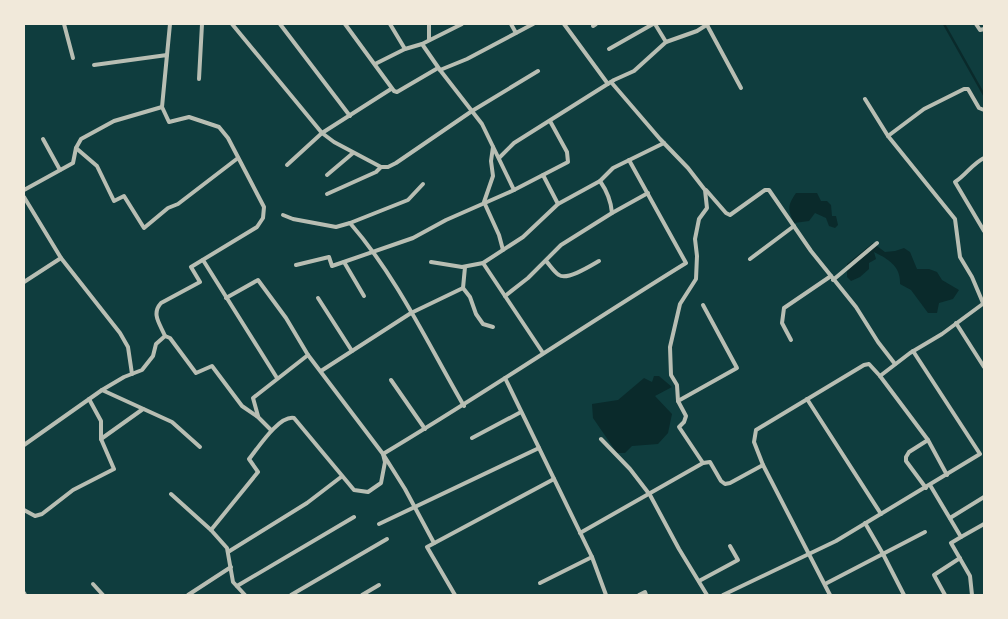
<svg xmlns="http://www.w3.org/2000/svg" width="1008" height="619" font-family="Arial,sans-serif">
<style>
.water{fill:#0a2a2b}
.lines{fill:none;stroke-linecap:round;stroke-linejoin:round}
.stream{stroke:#0a2a2b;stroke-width:2.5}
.minor{stroke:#b8beb3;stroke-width:4}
</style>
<rect width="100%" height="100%" fill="#0f3d3e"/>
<g class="water">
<path d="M796 193H817L821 201H827L831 205 832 216H836L838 225 835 228 829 226 826 218 815 213 809 221 794 223C788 209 787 206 796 193Z"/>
<path d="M873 243 885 252 895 251 904 248 910 252 917 269H929L937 272 942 280 959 290 953 299 939 303 937 313H928L911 290 900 284C901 266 888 259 874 252L876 259 869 263V269L860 277 851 281 847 277V264Z"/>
<path d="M654 376H659L672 387 655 396 672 414 668 433 658 444 632 446 625 453H617L593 418 592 404 618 400 644 378 652 382Z"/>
</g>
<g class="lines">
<path class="stream" d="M944 24 984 95"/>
<g class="minor">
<path d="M64 24 73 58"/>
<path d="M232 24 322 133 334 142 381 167H388L396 163 472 111 538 71"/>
<path d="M280 24 350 116"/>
<path d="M345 24 394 91 397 92 438 68"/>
<path d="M390 24 405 49 422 44 440 70 482 124 514 190"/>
<path d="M429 24V40"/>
<path d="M511 24 516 33"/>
<path d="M564 24 608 84"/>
<path d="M655 24 666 42"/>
<path d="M976 24 980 30 984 29"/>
<path d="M707 25 741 88"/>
<path d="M593 26 596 24"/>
<path d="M422 44 462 24"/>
<path d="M609 49 653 24"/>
<path d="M167 55 170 24"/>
<path d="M375 64 405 49"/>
<path d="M94 65 167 55 162 107"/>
<path d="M440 70 467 59 533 24"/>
<path d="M199 79 202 24"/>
<path d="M611 82 660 139 688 168 705 190 707 208 699 219 695 239 697 256 696 279 680 304 670 347 671 375 677 385 678 401"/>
<path d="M865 99 888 136 955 219 960 257 972 277 983 303"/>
<path d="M888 136 924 109 964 89H968L979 108 984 110"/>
<path d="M43 139 60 170"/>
<path d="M493 147 491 161 493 176 484 202 499 235 503 250"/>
<path d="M76 148 97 166 114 201 124 196 144 228 168 208 178 204 238 158"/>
<path d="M499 158 514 143 614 80 634 71 666 42 697 31 708 24"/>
<path d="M984 158C972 164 966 175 955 182L984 231"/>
<path d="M287 165 322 133 391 89"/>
<path d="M327 175 353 153"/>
<path d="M543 175 558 204"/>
<path d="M24 190 73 163 76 148 81 139 114 121 162 107 169 122 189 117 219 127 228 138 264 207 263 218 257 227 191 267 200 282 161 303C151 314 160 324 165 336L156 344 153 356 142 370 124 377 102 390 24 445"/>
<path d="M706 190 726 213 730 215 765 190H769L811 251 856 307 878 342 895 364"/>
<path d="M327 194 376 172 381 167"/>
<path d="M24 197 61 258 24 282"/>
<path d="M612 213 648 193"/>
<path d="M283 215 293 219 336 227 350 223 408 200 423 184"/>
<path d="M350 223C397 277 428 344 464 406"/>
<path d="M61 258 120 333 128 347 132 374"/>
<path d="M750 259 794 226"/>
<path d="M203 260 277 378"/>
<path d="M546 261C550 265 554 272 559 275 567 281 592 265 599 261"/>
<path d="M344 262 364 296"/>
<path d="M431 262 462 267 483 263 523 237 558 204 600 181 613 168 664 143"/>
<path d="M483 263 543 353"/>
<path d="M296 265 329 257 332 266 413 238 446 220 512 191 568 162 567 152 550 121"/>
<path d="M465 267 463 288 470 297 476 314 483 324 493 327"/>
<path d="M833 280 877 243"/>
<path d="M505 296 528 278 561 245 612 213C611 200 607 191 600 181"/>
<path d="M226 298 258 280 286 318 308 355 383 454 405 489 434 543"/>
<path d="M318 298 352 351"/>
<path d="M703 305 737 368 678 401 686 416 684 422 679 427 703 463"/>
<path d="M956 323 984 367"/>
<path d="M165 336 170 338 196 373 212 366 242 406 258 417 271 430"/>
<path d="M791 340 782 323 784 308 831 276"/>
<path d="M321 371 411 313 463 288"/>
<path d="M880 376 910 353 942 334 984 303"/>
<path d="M505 378 592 557 606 595"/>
<path d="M391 380 425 429"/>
<path d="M102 390 172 422 200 447"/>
<path d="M807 399 881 514"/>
<path d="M258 416 253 398 308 355"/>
<path d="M472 438 521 412"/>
<path d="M101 439 143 409"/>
<path d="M601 439 630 469 650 495 679 549 707 595"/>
<path d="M930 485 961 537 951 543 970 576 972 595"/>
<path d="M926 488 906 461V457L909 452 928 440"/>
<path d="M171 494 211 530 227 548 233 582 245 595"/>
<path d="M24 510 35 516 42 514 73 490 114 469 101 439V421L89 399"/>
<path d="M950 518 984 497"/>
<path d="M865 523 883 554 904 595"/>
<path d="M379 524 539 448"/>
<path d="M211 530 258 472 249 459C258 448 279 415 294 418L354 490 368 492 381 483 385 462 383 454C485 393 584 326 686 263L629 160"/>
<path d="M580 533 703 463 710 462 721 481 725 484 730 483 763 465"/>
<path d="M961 537 984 524"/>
<path d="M228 552 307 503 341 477"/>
<path d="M699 581 738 560 730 546"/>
<path d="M540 583 592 557"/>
<path d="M93 584 103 595"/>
<path d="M825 584 925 532"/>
<path d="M237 586 354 517"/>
<path d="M24 593 25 595"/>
<path d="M188 595 231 567"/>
<path d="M291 595 387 539"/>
<path d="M362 595 379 585"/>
<path d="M455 595 427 547 554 479"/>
<path d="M639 595 645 592 646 595"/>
<path d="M723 595 836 541 980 454 913 351"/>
<path d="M830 595 763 465 754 442 756 430 864 365 869 364 880 376 928 440 947 475"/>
<path d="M945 595 934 575 960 558"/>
</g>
</g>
<rect width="1008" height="619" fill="none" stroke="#f1e9da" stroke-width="50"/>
</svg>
